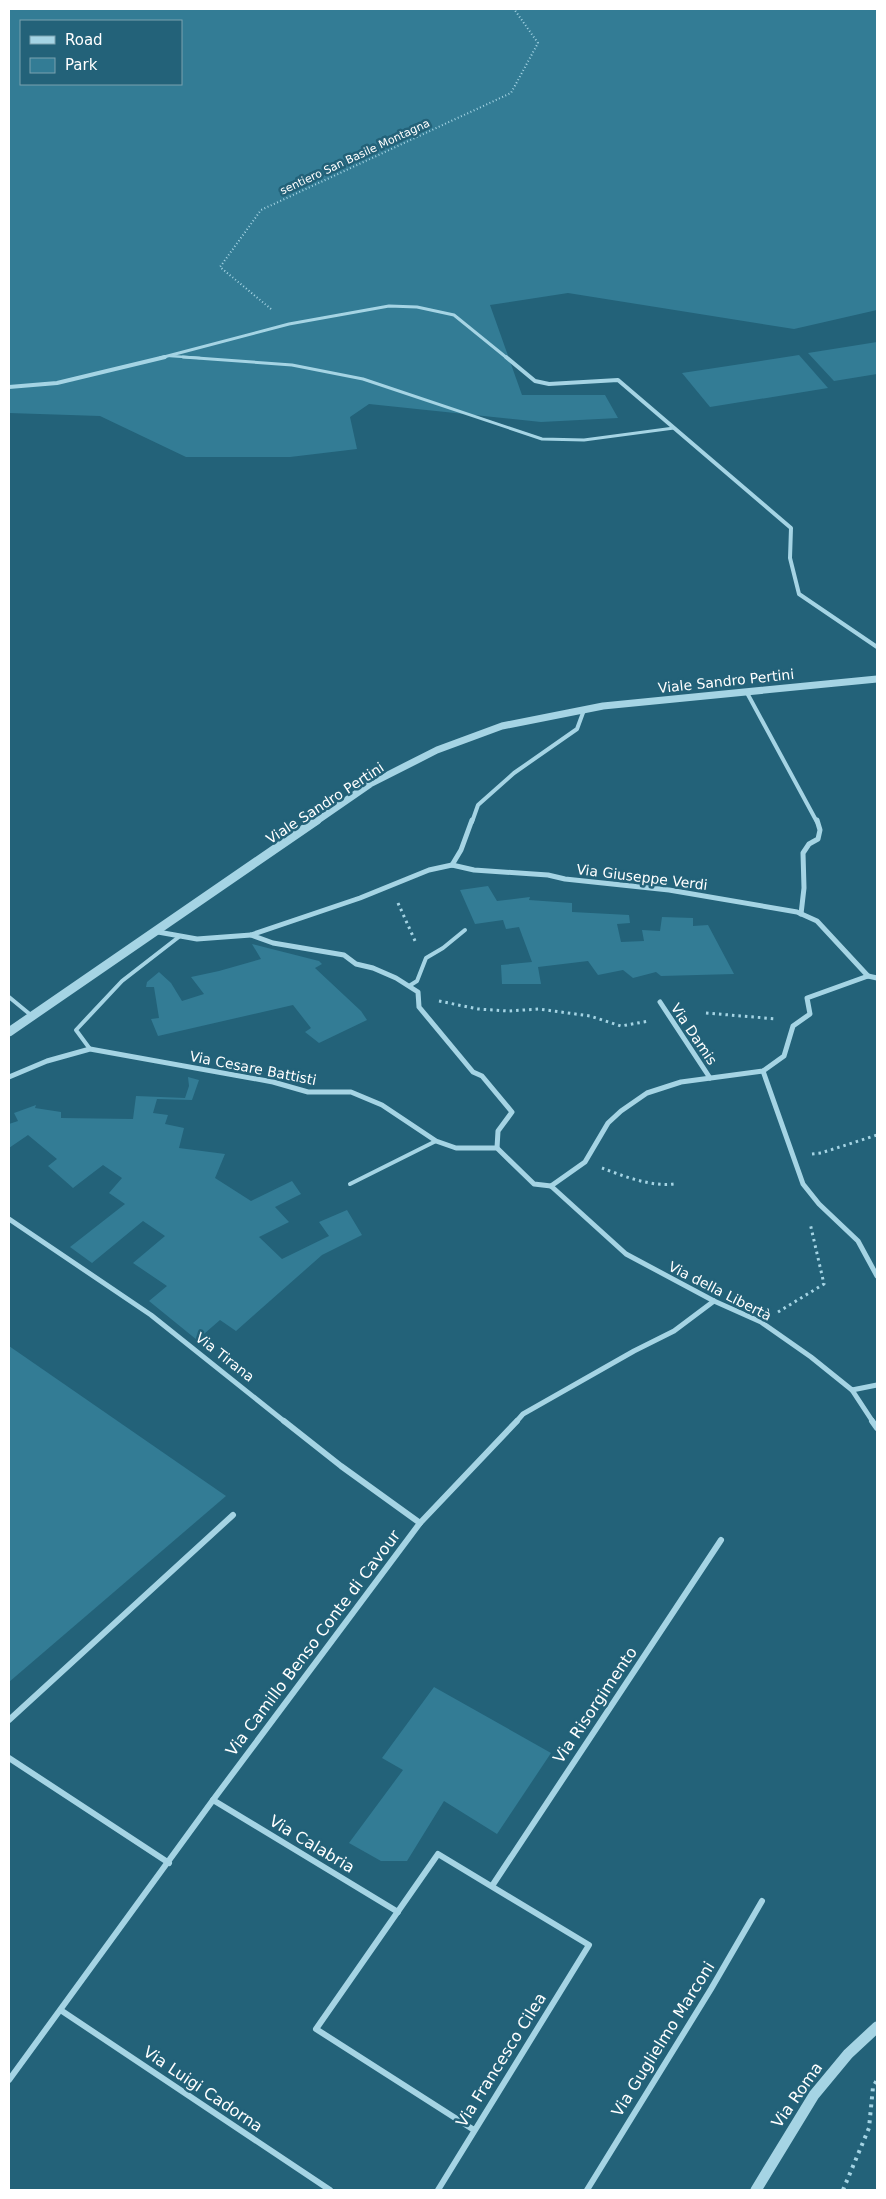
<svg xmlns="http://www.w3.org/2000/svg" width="886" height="2199" font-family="'DejaVu Sans',sans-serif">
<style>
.green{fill:#337c95;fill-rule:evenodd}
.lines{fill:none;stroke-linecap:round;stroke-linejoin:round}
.path-far2{stroke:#a5d4e4;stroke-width:2;stroke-dasharray:1 2.5;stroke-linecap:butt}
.path-far1{stroke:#a5d4e4;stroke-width:3;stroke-dasharray:2.5 4;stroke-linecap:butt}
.path{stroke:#a5d4e4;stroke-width:4;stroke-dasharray:3 5;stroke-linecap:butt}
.service-far2{stroke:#a5d4e4;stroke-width:2.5}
.service-far1{stroke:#a5d4e4;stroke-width:3}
.service{stroke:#a5d4e4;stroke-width:4}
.minor-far3{stroke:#a5d4e4;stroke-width:3}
.minor-far2{stroke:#a5d4e4;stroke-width:4}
.minor-far1{stroke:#a5d4e4;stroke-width:5}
.minor{stroke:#a5d4e4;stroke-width:6}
.tertiary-far2{stroke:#a5d4e4;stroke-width:7}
.tertiary-far1{stroke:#a5d4e4;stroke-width:9}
.tertiary{stroke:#a5d4e4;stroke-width:11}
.labels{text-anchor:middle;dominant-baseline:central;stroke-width:5;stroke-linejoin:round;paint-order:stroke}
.far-street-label{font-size:11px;fill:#fff;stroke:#236279}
.street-label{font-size:14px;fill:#fff;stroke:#236279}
.near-street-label{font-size:16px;fill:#fff;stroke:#236279}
</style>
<rect width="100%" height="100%" fill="#236279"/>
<g class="green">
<path d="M9 9H877V310L794 329 568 293 490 305 522 395H605L618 418 541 422 369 404 350 417 357 449 290 457H186L100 416 9 413ZM21 21H181V84H21Z"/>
<path d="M877 342V374L834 381 808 353Z"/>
<path d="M799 355 828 388 710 407 682 373Z"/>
<path d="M488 886 497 901 530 897 529 900 572 903V912L629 915 630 923 617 924 621 942 644 941 642 930 660 931 662 917 693 918V926L708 925 734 974 661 976 656 972 633 978 623 970 598 975 588 961 538 967 541 984H502L501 965 532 962 519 927 506 929 503 920 475 924 460 890Z"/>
<path d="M252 944 319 961 322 964 315 968 361 1011 367 1020 319 1043 305 1032 311 1028 293 1005 158 1036 151 1019 159 1018 154 987H146L147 982 159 972 171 983 182 1001 204 994 191 977 219 971 261 959Z"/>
<path d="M188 1077 199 1080 192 1100 157 1099 153 1113 168 1115 165 1124 184 1128 179 1148 225 1154 215 1178 251 1201 292 1181 301 1194 275 1207 289 1222 259 1237 282 1259 329 1236 319 1222 347 1210 362 1235 322 1255 236 1331 220 1320 197 1340 149 1301 167 1286 133 1263 165 1236 143 1221 92 1263 70 1247 125 1204 109 1193 122 1178 103 1165 73 1188 48 1166 57 1159 28 1135 9 1148V1124L18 1121 14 1113 36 1105 35 1108 61 1112V1118L133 1119 136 1096 185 1098 189 1086Z"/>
<path d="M9 1346 226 1496 9 1682Z"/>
<path d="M434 1687 551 1753 497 1834 444 1801 407 1861H381L349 1843 403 1770 382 1758Z"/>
</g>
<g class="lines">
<path class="path-far2" d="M271 309 220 267 261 210 511 93 538 43 514 9"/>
<g class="path-far1">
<path d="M398 903 416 943"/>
<path d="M439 1001 478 1009 508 1011 539 1009 590 1016 621 1026 649 1021"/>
<path d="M706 1013 777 1019"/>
<path d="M812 1154 821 1153 877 1135"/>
<path d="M602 1168C623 1176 651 1187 674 1184"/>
<path d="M778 1312 824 1284 810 1223"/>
</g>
<path class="path" d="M843 2190 869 2128 873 2087 877 2080"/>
<path class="service-far2" d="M170 356 200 358"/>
<path class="service-far1" d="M183 357 292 365 363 379 542 439 584 440 674 428"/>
<g class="service">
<path d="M409 986 417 981 426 958 443 948 465 930"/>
<path d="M9 997 32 1016"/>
<path d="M90 1049 76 1030 122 981 180 936"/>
<path d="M350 1184 436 1141"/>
</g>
<path class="minor-far3" d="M160 358 289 324 389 306 417 307 454 315 507 358"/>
<g class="minor-far2">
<path d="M506 357 535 381 549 384 618 380 791 528 790 558 799 594 877 647"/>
<path d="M9 387 57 383 165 357"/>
<path d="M746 691 817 822"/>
<path d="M472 822 478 805 514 773 577 729 584 710"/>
</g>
<g class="minor-far1">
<path d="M452 865 461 850 472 820"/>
<path d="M801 914 804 888 803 853 809 844 818 839 820 830 817 820"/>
<path d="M158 932 197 939 251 935 360 898 429 870 452 865 474 870 548 875 565 879 669 890 797 912 817 921 868 976"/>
<path d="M251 935 273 943 344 955 356 964 373 968 396 978 418 992 419 1007 473 1072 482 1076 512 1112 498 1131 497 1148"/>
<path d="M660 1002 710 1078"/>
<path d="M763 1071 803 1184 819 1204 858 1241 877 1276"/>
<path d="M9 1077 47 1061 90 1049 273 1082 308 1092H351L382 1105 436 1141 456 1148H497L534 1184 551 1186 626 1254 714 1301 761 1322 811 1357 852 1390 877 1385"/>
<path d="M551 1186 585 1162 608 1123 621 1111 647 1093 681 1082 763 1071 784 1056 793 1026 810 1014 807 998 868 976 877 978"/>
<path d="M9 1219 151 1315 285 1422"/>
<path d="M852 1390 873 1422"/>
<path d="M516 1422 523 1414 634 1351 674 1331 714 1301"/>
</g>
<g class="minor">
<path d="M284 1421 341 1466 420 1523"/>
<path d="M872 1421 877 1428"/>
<path d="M9 1720 233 1515"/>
<path d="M9 1758 169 1863"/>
<path d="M213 1800 398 1912"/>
<path d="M492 1886 721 1540"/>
<path d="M62 2011 330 2190"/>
<path d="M9 2080 213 1800 420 1523 517 1421"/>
<path d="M438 2190 589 1945 438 1854 316 2029 474 2130"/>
<path d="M587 2190 711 1989 762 1901"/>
</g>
<path class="tertiary-far2" d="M315 822 370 784 437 750 502 726 603 706 877 679"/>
<path class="tertiary-far1" d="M9 1032 317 820"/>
<path class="tertiary" d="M756 2190 814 2095 848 2054 877 2027"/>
</g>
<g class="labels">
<g class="far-street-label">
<text transform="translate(355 157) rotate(-25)">sentiero San Basile Montagna</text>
</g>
<g class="street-label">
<text transform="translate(726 681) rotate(-6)">Viale Sandro Pertini</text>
<text transform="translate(325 803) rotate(-33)">Viale Sandro Pertini</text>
<text transform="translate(642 877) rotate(7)">Via Giuseppe Verdi</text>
<text transform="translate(694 1034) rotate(56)">Via Damis</text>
<text transform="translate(253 1068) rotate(11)">Via Cesare Battisti</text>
<text transform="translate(720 1291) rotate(27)">Via della Libertà</text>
<text transform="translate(225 1357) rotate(38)">Via Tirana</text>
</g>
<g class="near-street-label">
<text transform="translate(313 1643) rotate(-53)">Via Camillo Benso Conte di Cavour</text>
<text transform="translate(595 1705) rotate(-56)">Via Risorgimento</text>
<text transform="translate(312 1844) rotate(31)">Via Calabria</text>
<text transform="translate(663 2039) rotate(-58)">Via Guglielmo Marconi</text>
<text transform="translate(501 2060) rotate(-58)">Via Francesco Cilea</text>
<text transform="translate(203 2089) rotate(34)">Via Luigi Cadorna</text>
<text transform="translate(797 2095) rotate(-55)">Via Roma</text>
</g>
</g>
<rect width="886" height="2199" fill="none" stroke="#ffffff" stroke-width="20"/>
<rect x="20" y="20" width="162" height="65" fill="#236279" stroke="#7ba1af"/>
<rect x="30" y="36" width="25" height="8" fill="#a5d4e4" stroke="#7ba1af"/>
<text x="65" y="45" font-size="15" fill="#ffffff">Road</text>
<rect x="30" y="58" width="25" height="15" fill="#337c95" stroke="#7ba1af"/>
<text x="65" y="70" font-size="15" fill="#ffffff">Park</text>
</svg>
